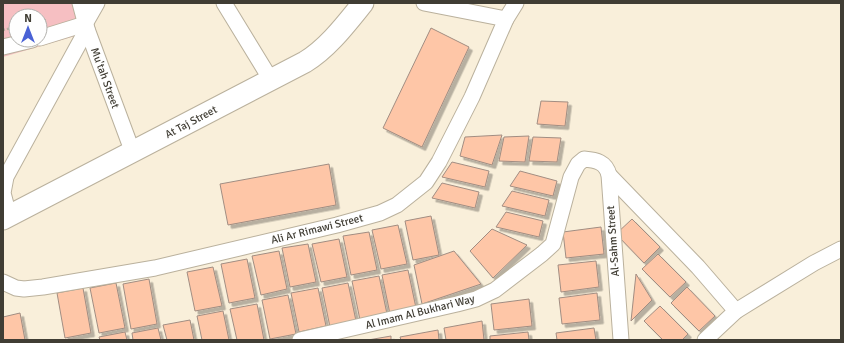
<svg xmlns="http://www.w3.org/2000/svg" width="844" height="343" font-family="Signika,sans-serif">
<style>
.green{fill:#f6bfc2;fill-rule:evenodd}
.building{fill:#fec6a7;stroke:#a18d82;filter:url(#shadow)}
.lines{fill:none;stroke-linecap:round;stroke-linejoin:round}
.street-casing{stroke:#bab19d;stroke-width:17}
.secondary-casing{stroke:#bab19d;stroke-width:23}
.path{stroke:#b8b0a0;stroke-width:2.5;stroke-dasharray:2 2;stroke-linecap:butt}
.street{stroke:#fff;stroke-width:15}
.secondary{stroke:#fff;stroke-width:21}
.labels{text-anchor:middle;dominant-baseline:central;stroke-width:3;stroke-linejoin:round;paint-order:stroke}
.street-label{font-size:11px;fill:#403d34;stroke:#fefefe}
</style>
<defs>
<filter id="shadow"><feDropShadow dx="3.5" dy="3.5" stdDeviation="0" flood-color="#0004"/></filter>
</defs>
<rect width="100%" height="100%" fill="#f9efda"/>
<path class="green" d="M3 3H73L82 34 3 57ZM16 16H40V40H16Z"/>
<g class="building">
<path d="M431 28 469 47 422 147 383 128Z"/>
<path d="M541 101 568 102 565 126 537 124Z"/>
<path d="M502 135 492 165 460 156 465 137Z"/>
<path d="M529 136 525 162 499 161 504 137Z"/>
<path d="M533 137 561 138 557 162 529 161Z"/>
<path d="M452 162 489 171 485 187 442 177Z"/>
<path d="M329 164 336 205 228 225 220 184Z"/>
<path d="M520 171 557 181 553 196 510 186Z"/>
<path d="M442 183 479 192 475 208 432 198Z"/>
<path d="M512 191 549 200 545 216 502 206Z"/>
<path d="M506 212 543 221 539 237 496 227Z"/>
<path d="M431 216 439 255 413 260 405 221Z"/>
<path d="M632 219 660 247 644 263 616 234Z"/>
<path d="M398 225 407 264 381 269 372 230Z"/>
<path d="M601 227 604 254 566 258 563 232Z"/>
<path d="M492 229 527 245 493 278 470 251Z"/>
<path d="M369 232 377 270 351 275 343 236Z"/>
<path d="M339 239 347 277 321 282 312 244Z"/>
<path d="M308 244 316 282 290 287 282 248Z"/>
<path d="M279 251 287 289 261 295 252 256Z"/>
<path d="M454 251 481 284 422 304 414 265Z"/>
<path d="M658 254 686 282 670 297 642 269Z"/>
<path d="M247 259 255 298 229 303 221 264Z"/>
<path d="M596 261 599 287 561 292 558 265Z"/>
<path d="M213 267 222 306 195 311 187 272Z"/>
<path d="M408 270 416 308 390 314 382 275Z"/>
<path d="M636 274 652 300 631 321Z"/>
<path d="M379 276 387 314 360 320 352 281Z"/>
<path d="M149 279 157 324 131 329 123 284Z"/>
<path d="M116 283 125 328 99 333 90 288Z"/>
<path d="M348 283 356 321 330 327 322 288Z"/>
<path d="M687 287 715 316 699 331 671 303Z"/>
<path d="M83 288 91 333 65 338 57 293Z"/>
<path d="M318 288 326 326 299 332 291 293Z"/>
<path d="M597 293 600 320 562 324 559 298Z"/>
<path d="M288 295 296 334 270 339 262 300Z"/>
<path d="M529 299 532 326 494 330 491 304Z"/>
<path d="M257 304 264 340H237L230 309Z"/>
<path d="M660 306 688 334 682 340H663L644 321Z"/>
<path d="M223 311 229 340H202L197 316Z"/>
<path d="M20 313 25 340H3V317Z"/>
<path d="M190 320 194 340H167L163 325Z"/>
<path d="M482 321 484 340H446L444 328Z"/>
<path d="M158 328 161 340H133L132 333Z"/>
<path d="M594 328 596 340H557L556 333Z"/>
<path d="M438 330 439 340H401L400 337Z"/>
<path d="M125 332 127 340H100L99 337Z"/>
<path d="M528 332 529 340H490V336Z"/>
<path d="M391 336V340H368Z"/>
</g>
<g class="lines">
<defs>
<g id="street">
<path d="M80 3 87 29 133 153"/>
<path d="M224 3 271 80"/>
<path d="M424 3 506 19"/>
<path d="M40 38 85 24 97 3"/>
<path d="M3 47 32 40"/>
<path d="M609 175 698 267 736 311"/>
<path d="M9 216 3 193 6 177 87 29"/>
<path d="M3 282 16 288 24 289 43 287 155 268 337 225 380 213 397 205 426 182 439 162 472 97 506 19 516 3"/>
<path d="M300 340 457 304 476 299 495 290 542 254 553 244 571 177 578 164 584 159C596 160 606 162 609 175L621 340"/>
<path d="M705 340 736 311 814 263 841 249"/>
</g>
<path id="secondary" d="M3 219 305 62C328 48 346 24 363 3"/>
</defs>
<use href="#street" class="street-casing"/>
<use href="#secondary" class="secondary-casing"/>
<g class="path">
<path d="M40 21 47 20"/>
<path d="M3 30 16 27"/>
</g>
<use href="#street" class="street"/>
<use href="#secondary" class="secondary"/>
</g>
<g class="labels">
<g class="street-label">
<text transform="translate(105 78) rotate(70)">Mu'tah Street</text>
<text transform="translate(191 122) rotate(-28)">At Taj Street</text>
<text transform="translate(317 229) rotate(-14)">Ali Ar Rimawi Street</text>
<text transform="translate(613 241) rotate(-94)">Al-Sahm Street</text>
<text transform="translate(420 312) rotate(-14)">Al Imam Al Bukhari Way</text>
</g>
</g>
<rect width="844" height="343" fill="none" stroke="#403d34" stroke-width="8"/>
<g transform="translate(28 28)"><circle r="19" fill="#fefefe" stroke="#b2b1ad"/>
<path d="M0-3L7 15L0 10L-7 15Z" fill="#4961d5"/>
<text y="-6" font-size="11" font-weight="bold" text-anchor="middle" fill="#403d34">N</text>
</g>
</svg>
